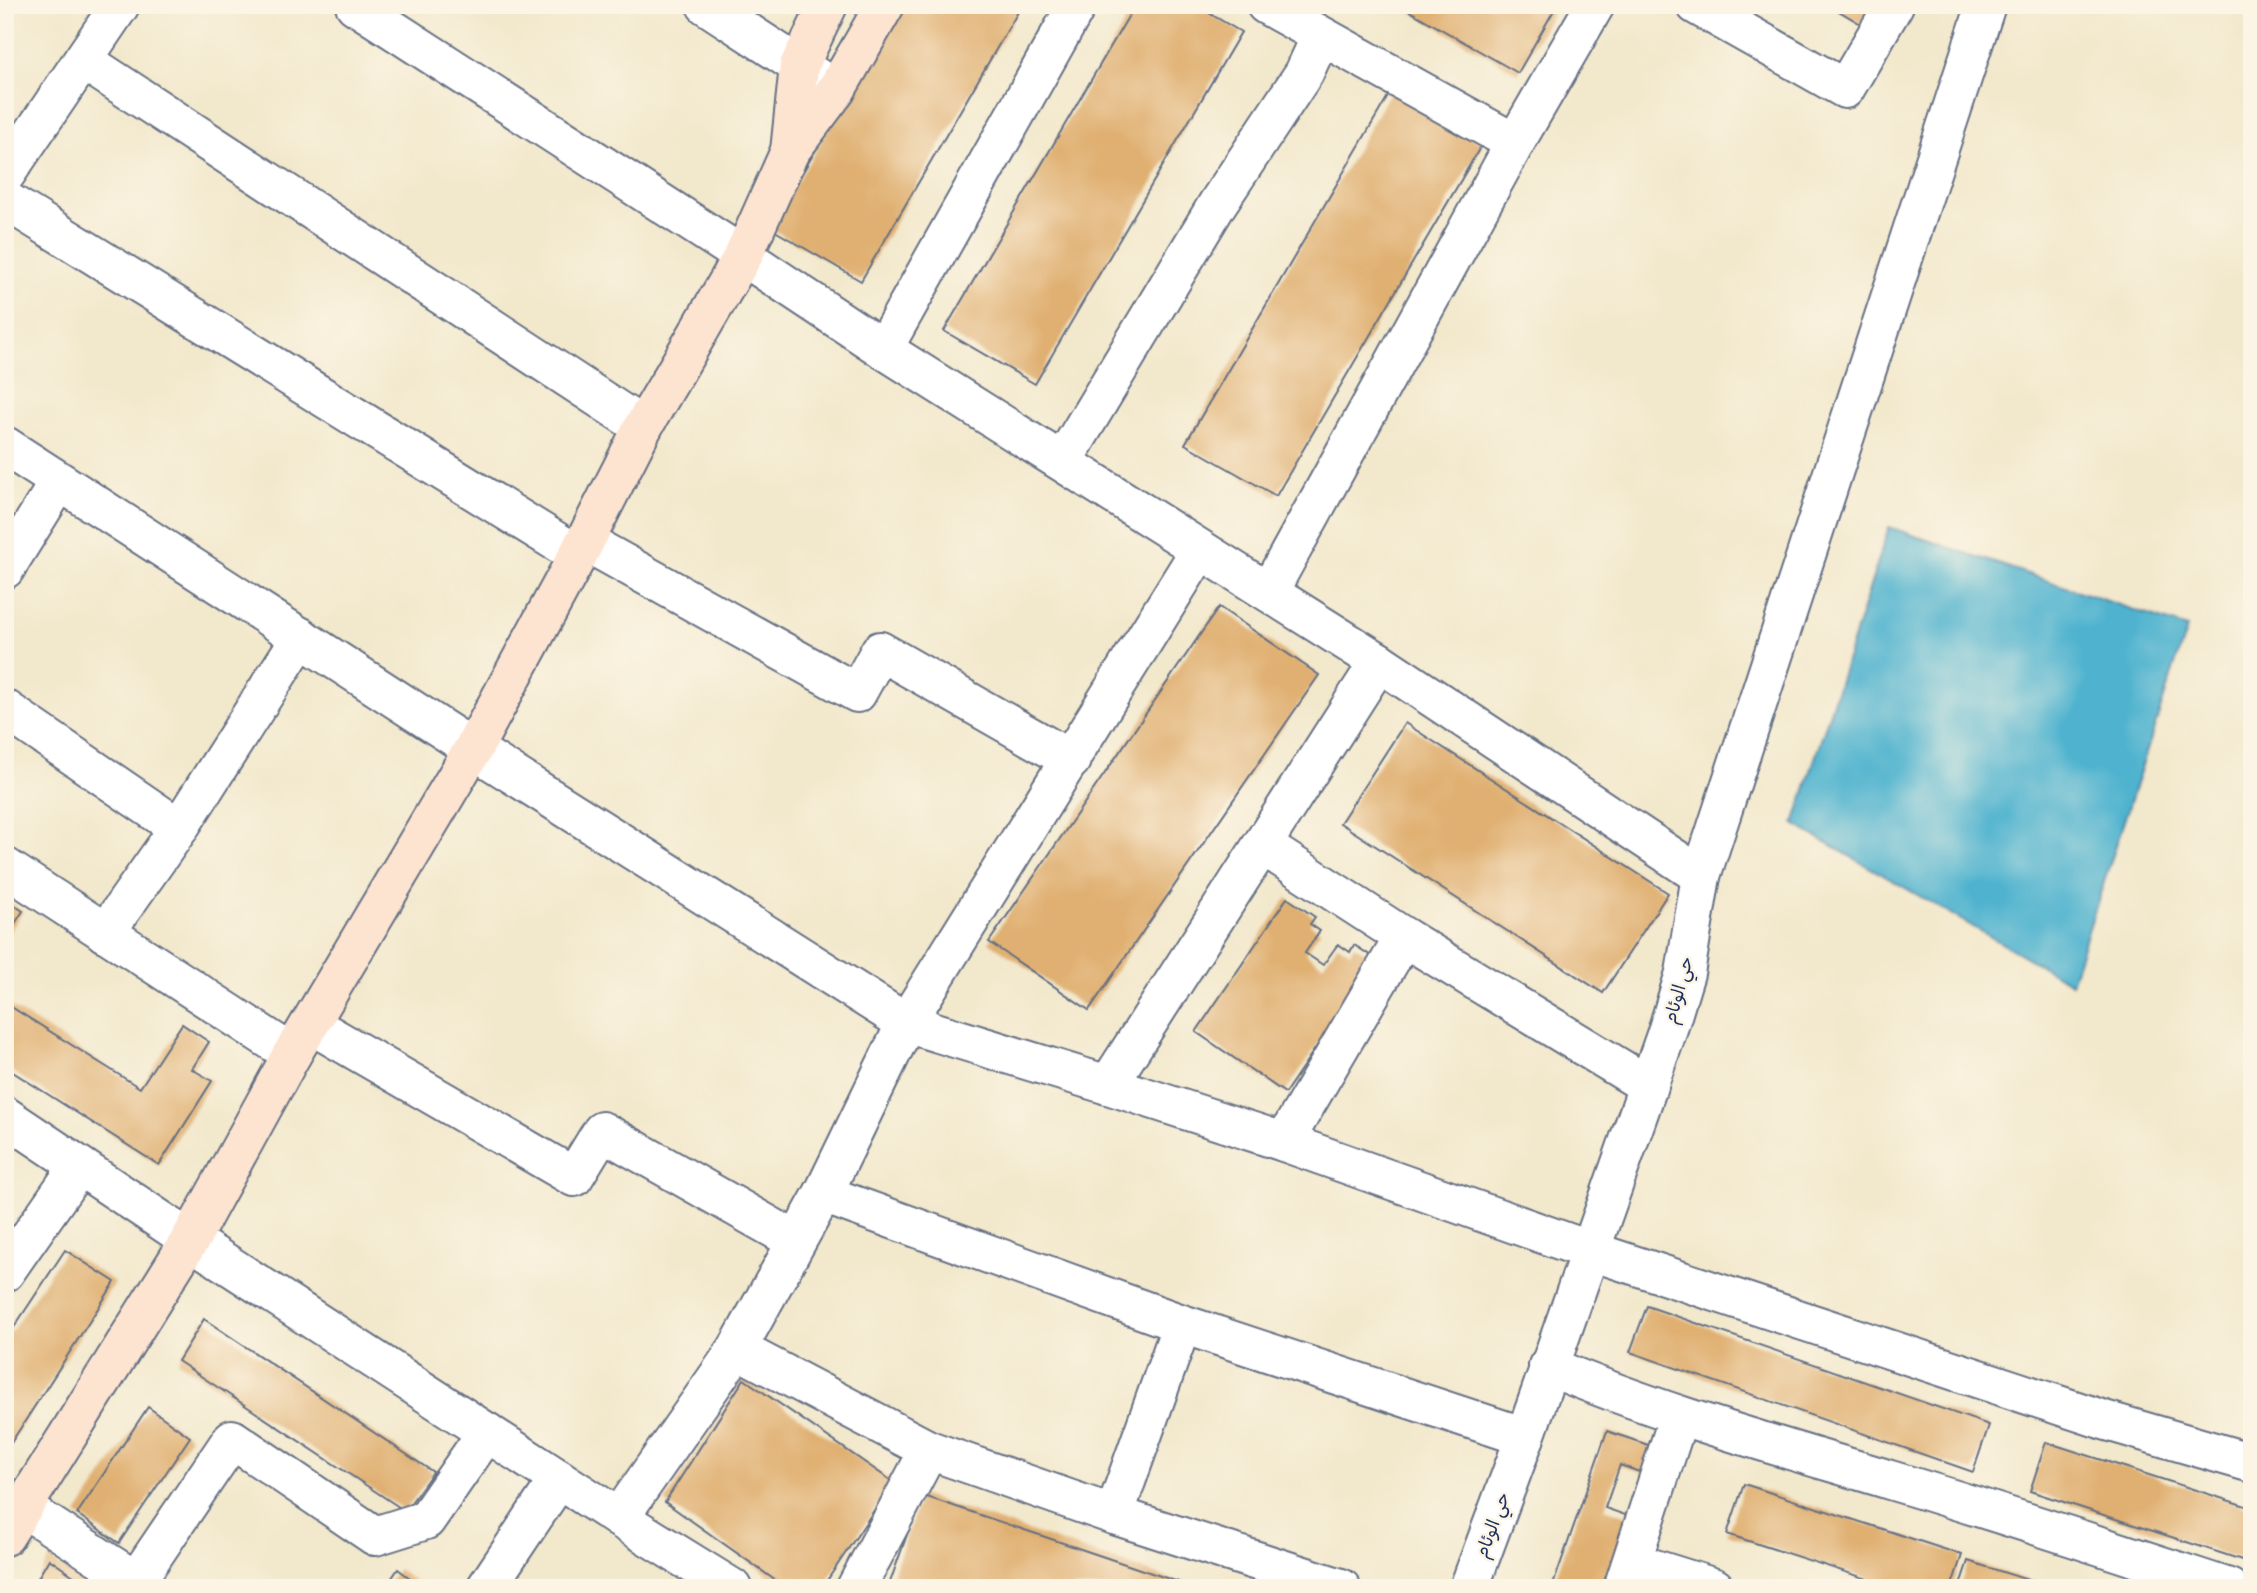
<svg xmlns="http://www.w3.org/2000/svg" width="2257" height="1593" font-family="Delius,'Playpen Sans Arabic',sans-serif">
<style>
.water{fill:#50b3cf;stroke:#367196;stroke-width:2}
.building{fill:#e0b072}
.lines{fill:none;stroke-linecap:round;stroke-linejoin:round}
.street-casing{stroke:#667084;stroke-width:42}
.secondary-casing{stroke:#667084;stroke-width:42}
.street{stroke:#fff;stroke-width:38}
.secondary{stroke:#fde4d1;stroke-width:38}
.labels{text-anchor:middle;dominant-baseline:central;stroke-width:5;stroke-linejoin:round;paint-order:stroke}
.street-label{font-size:18px;fill:#1b2f5e;stroke:#fcf5e5}
</style>
<rect width="100%" height="100%" fill="#fcf5e5"/>
<filter id="ink" filterUnits="userSpaceOnUse"><feTurbulence type="fractalNoise" baseFrequency=".0143" numOctaves="2"/><feDisplacementMap in="SourceGraphic" scale="14" xChannelSelector="R" yChannelSelector="G"/><feConvolveMatrix kernelMatrix="1 2 1 2 8 2 1 2 1" color-interpolation-filters="sRGB"/></filter>
<filter id="wash" filterUnits="userSpaceOnUse"><feTurbulence type="fractalNoise" baseFrequency=".00686" numOctaves="4" result="noise"/><feDisplacementMap in="SourceGraphic" scale="28" xChannelSelector="R" yChannelSelector="G"/><feGaussianBlur stdDeviation="1.57" result="paint"/><feColorMatrix in="noise" values="0 0 0 0 0 0 0 0 0 0 0 0 0 0 0 0 0 1.4 0 .05"/><feComposite in="paint" operator="in"/></filter>
<g filter="url(#wash)">
<rect width="100%" height="100%" fill="#f2e8cc"/>
<path class="water" d="M1889 527 2187 628 2071 983 1794 824Z"/>
<g id="blocks">
<g class="building">
<path d="M901 5H1022L861 281 770 228Z"/>
<path d="M1135 5H1195L1241 32 1035 384 944 331Z"/>
<path d="M1399 5H1557L1518 73Z"/>
<path d="M1829 5H1871L1861 24Z"/>
<path d="M1391 91 1482 144 1276 496 1185 444Z"/>
<path d="M1219 607 1319 675 1089 1010 989 942Z"/>
<path d="M1405 723 1668 893 1603 993 1340 823Z"/>
<path d="M1287 898 1315 917 1310 924 1320 931 1305 953 1323 965 1338 944 1350 952 1354 945 1376 959 1285 1093 1196 1032Z"/>
<path d="M5 899 23 911 5 939Z"/>
<path d="M5 1003 140 1088 182 1024 209 1042 192 1069 212 1081 159 1165 5 1067Z"/>
<path d="M65 1250 115 1282 5 1452V1341Z"/>
<path d="M1647 1306 1989 1425 1973 1472 1630 1352Z"/>
<path d="M204 1319 433 1472 405 1511 178 1361Z"/>
<path d="M744 1379 893 1482 822 1588H786L665 1502Z"/>
<path d="M148 1407 190 1437 119 1543 77 1514Z"/>
<path d="M1607 1431 1651 1446 1642 1473 1620 1465 1605 1508 1634 1518 1609 1588 1589 1586V1588H1552Z"/>
<path d="M2046 1442 2252 1508V1552L2248 1562 2030 1491Z"/>
<path d="M1744 1484 1962 1555 1951 1588H1895L1727 1534Z"/>
<path d="M921 1495 1193 1587V1588H888Z"/>
<path d="M49 1559 91 1588H32Z"/>
<path d="M1968 1561 2050 1587V1588H1959Z"/>
<path d="M398 1569 423 1588H385Z"/>
</g>
</g>
</g>
<g filter="url(#ink)">
<use href="#blocks" fill-opacity="0" stroke="#667084" stroke-width="2"/>
<g class="lines">
<defs>
<g id="street">
<path d="M355 5 743 256 883 349 1379 662 1701 876 1685 973 1667 1032 1525 1437 1469 1588"/>
<path d="M706 5 836 90"/>
<path d="M1266 5 1515 143"/>
<path d="M1696 5 1845 89 1894 5"/>
<path d="M83 60 643 427"/>
<path d="M5 175 120 5"/>
<path d="M5 200 578 555"/>
<path d="M883 349 1077 5"/>
<path d="M5 446 473 749 906 1023 1200 550"/>
<path d="M1063 461 1218 203 1304 73 1321 36"/>
<path d="M584 541 857 693 880 651 1071 760"/>
<path d="M5 569 59 482"/>
<path d="M1269 591 1515 143 1595 5"/>
<path d="M5 709 179 828"/>
<path d="M1262 845 1379 662"/>
<path d="M5 867 292 1054"/>
<path d="M1701 876 1986 5"/>
<path d="M105 933 179 828 301 637"/>
<path d="M310 1024 574 1177 602 1131 796 1241"/>
<path d="M1108 1085 1262 845 1404 937 1649 1086"/>
<path d="M5 1116 190 1240 619 1518"/>
<path d="M1284 1142 1404 937"/>
<path d="M823 1194 906 1023 1108 1085 1284 1142 1591 1251 2104 1420 2252 1463"/>
<path d="M5 1272 79 1166"/>
<path d="M1182 1324 1525 1437"/>
<path d="M737 1349 929 1450 1114 1515"/>
<path d="M1548 1366C1659 1413 1775 1445 1890 1480 2004 1514 2116 1551 2229 1588"/>
<path d="M22 1507 136 1581 232 1439 375 1536 426 1520 487 1432"/>
<path d="M1632 1562 1715 1588"/>
<path d="M486 1588 559 1479"/>
<path d="M732 1588 619 1518 737 1349 823 1194 1182 1324 1114 1515 1341 1588"/>
<path d="M856 1588 929 1450"/>
<path d="M1623 1588 1679 1416"/>
</g>
<g id="secondary">
<path d="M790 151 799 66 828 5"/>
<path d="M5 1536 190 1240 292 1054 473 749 578 555 643 427 743 256 790 151 836 90 885 5"/>
</g>
</defs>
<use href="#street" class="street-casing"/>
<use href="#secondary" class="secondary-casing"/>
<use href="#street" class="street"/>
<use href="#secondary" class="secondary"/>
</g>
</g>
<g class="labels">
<g class="street-label">
<text transform="translate(1678 990) rotate(-75)">حي الوئام</text>
<text transform="translate(1492 1525) rotate(-70)">حي الوئام</text>
</g>
</g>
<rect width="2257" height="1593" fill="none" stroke="#fcf5e5" stroke-width="28"/>
</svg>
